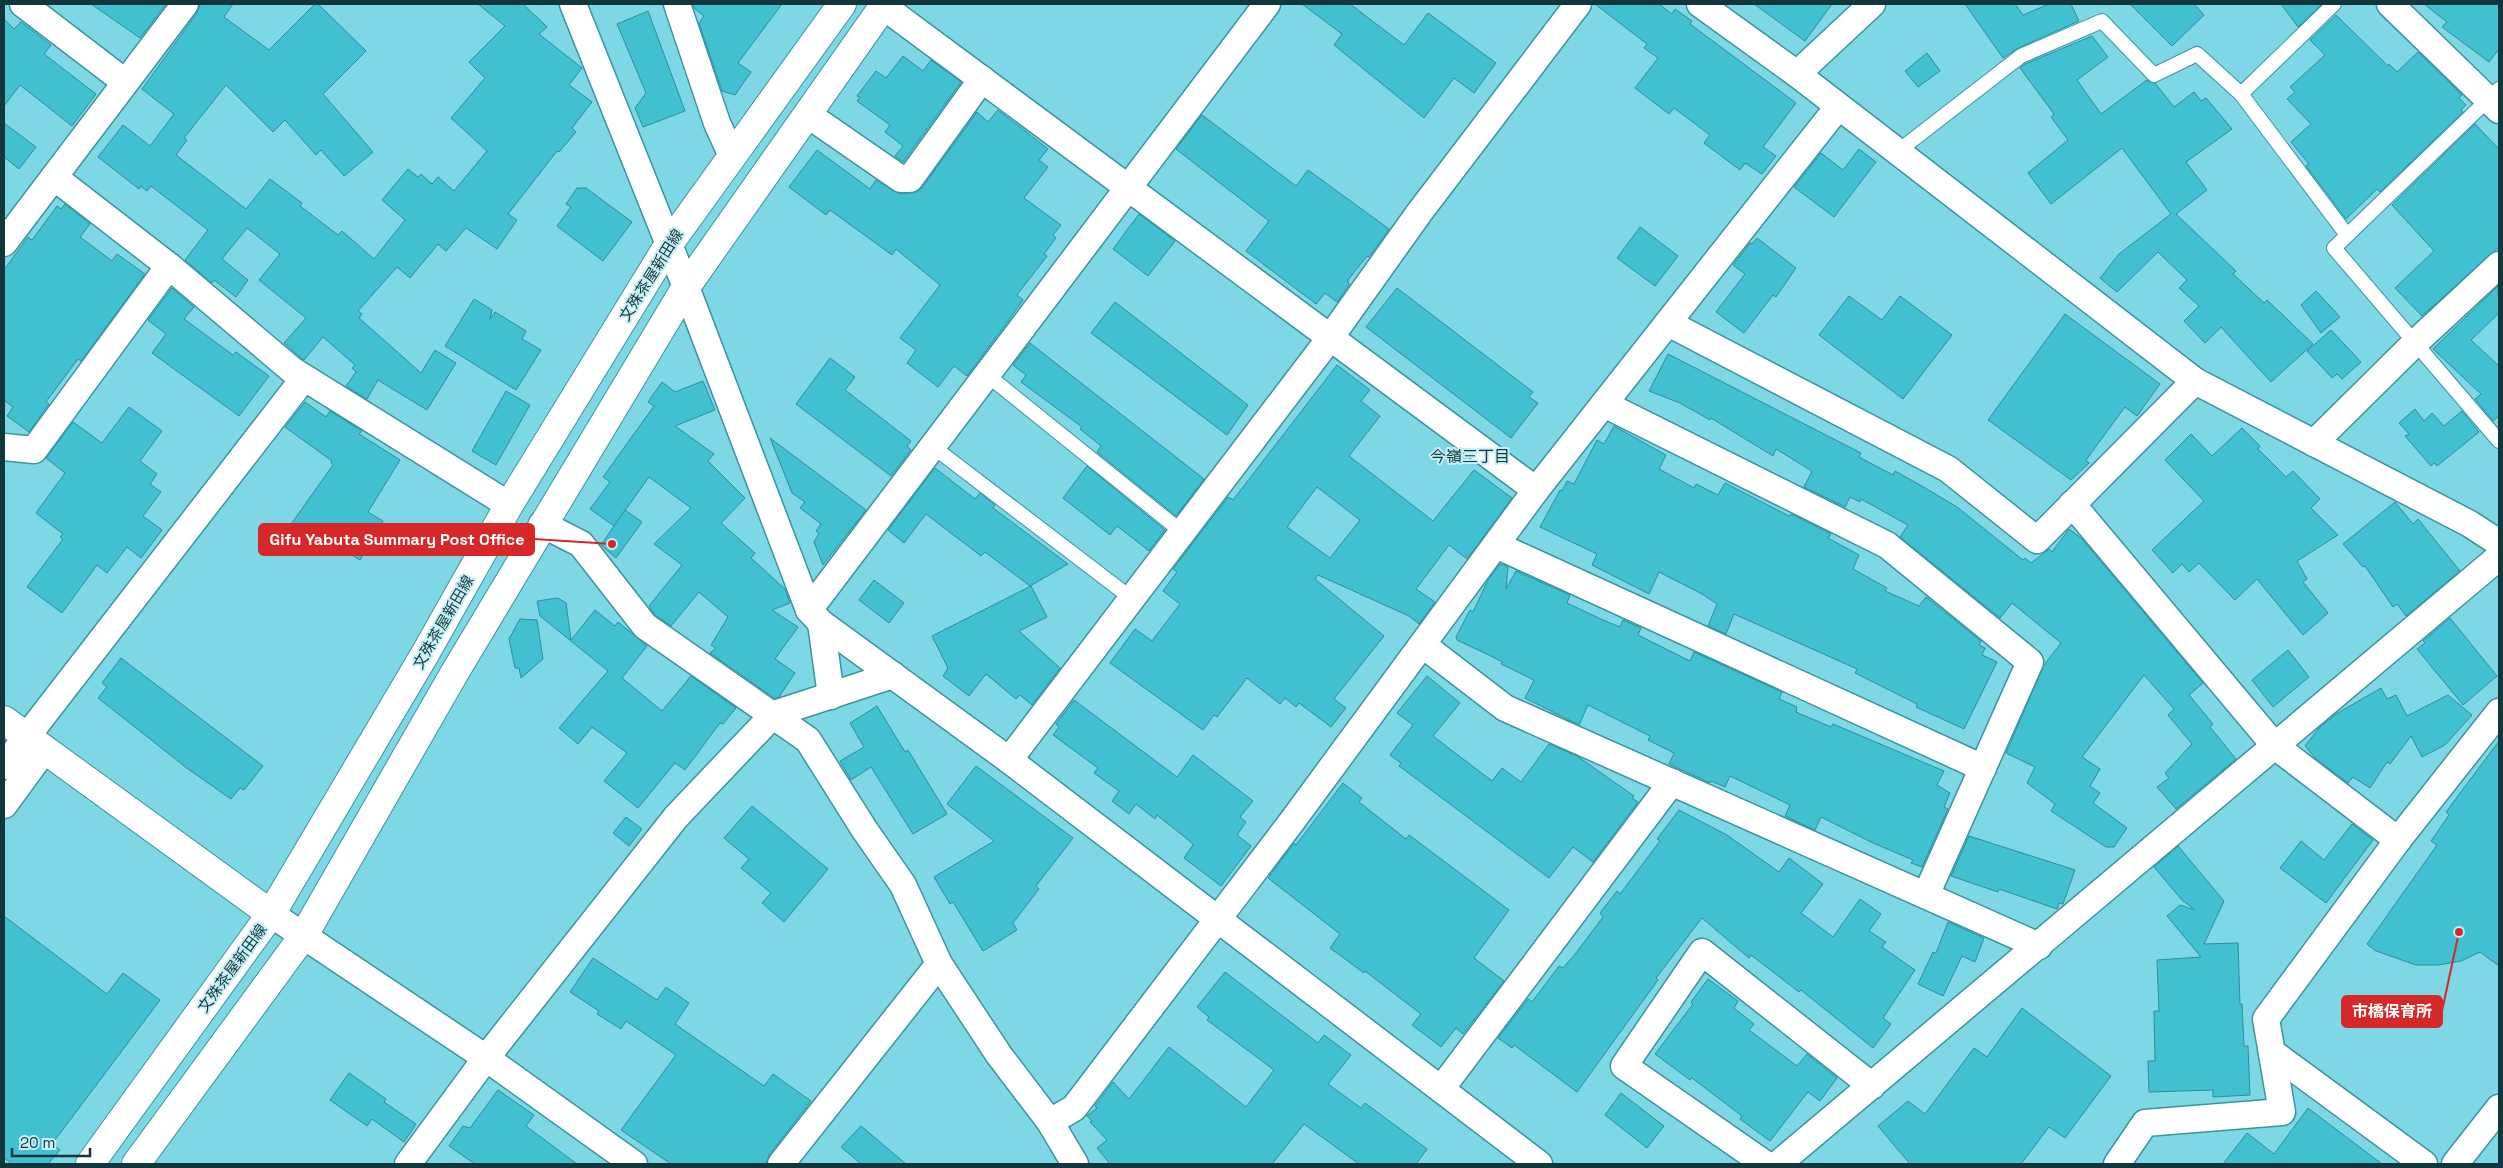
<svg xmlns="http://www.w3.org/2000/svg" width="2503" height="1168" font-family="'Space Grotesk','Noto Sans JP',sans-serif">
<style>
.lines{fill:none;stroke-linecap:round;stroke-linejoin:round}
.stream{stroke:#a95da9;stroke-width:8}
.building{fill:#40c0d1;stroke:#308d9a;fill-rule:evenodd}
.lane-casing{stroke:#3995a1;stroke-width:16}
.street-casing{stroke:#3995a1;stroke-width:29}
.secondary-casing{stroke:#3995a1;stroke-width:30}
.lane{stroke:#fff;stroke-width:14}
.street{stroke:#fff;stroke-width:26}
.secondary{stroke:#fff;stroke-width:28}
.labels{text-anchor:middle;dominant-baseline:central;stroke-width:4;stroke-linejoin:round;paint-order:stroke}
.street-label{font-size:15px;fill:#11373c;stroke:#c7f0f6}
.neighbourhood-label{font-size:16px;fill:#11373c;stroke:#c7f0f6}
.leader{fill:none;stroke:#d62828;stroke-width:2}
.callout-dot{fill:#d62828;stroke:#c7f0f6;stroke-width:2}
.callout{fill:#d62828;stroke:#d62828;stroke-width:2}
.callout-label{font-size:16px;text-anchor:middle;font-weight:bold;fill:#fff}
</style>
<rect width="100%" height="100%" fill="#7ed7e4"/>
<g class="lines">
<path class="stream" d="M4 783 12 772"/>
</g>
<g class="building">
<path d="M91 4H166L140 38Z"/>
<path d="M200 4H233L224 17 269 50 315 4H318L366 51 323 94 373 152 344 176 321 150 316 155 285 120 273 132 226 85 184 138 187 140 176 155 246 209 270 179 302 203 300 206 338 235 342 231 374 259 405 220 382 200 408 169 418 177 421 174 432 184 438 177 454 191 487 151 451 118 485 78 469 62 505 26 478 4H523L547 27 539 34 582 68 569 85 592 102 572 128 576 132 559 152 557 151 508 214 517 220 497 249 466 228 446 251 438 244 410 278 397 267 358 311 362 314 359 318 421 373 435 350 456 363 427 410 378 380 367 399 346 386 356 372 352 368 355 365 323 337 304 360 301 358 284 343 306 318 259 280 280 254 247 228 222 259 248 280 236 297 214 280 212 283 185 260 208 230 151 186 147 191 141 186 139 189 98 157 123 125 150 146 174 114 142 89 197 13Z"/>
<path d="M693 4H782L738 63 751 72 735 95 722 91 699 23 704 16 694 8Z"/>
<path d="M1302 4H1350L1404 45 1428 13 1496 63 1474 93 1454 78 1424 118 1334 45 1342 34Z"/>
<path d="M1595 4H1659L1672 14 1675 9 1692 21 1690 24 1796 103 1763 147 1776 156 1762 174 1745 163 1740 170 1704 143 1710 135 1674 108 1669 114 1635 88 1658 58 1644 48 1647 44Z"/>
<path d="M1754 4H1832L1805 41Z"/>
<path d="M1965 4H2015L2023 15 2049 4H2071L2079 21 2018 48 2003 58Z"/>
<path d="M2130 4H2194L2204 15 2172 46Z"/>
<path d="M2281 4H2322L2298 27Z"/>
<path d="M2424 4H2499V49L2489 62 2442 27 2447 22Z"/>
<path d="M648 11 685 111 643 127 635 108 646 93 617 24Z"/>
<path d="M2336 15 2388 66 2389 64 2397 72 2418 52 2462 95 2459 98 2466 105 2461 110 2463 112 2380 192 2377 189 2346 219 2306 166 2309 164 2291 142 2311 124 2287 99 2295 92 2290 87 2325 55 2310 40Z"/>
<path d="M4 19 14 29 21 22 51 45 44 54 96 94 72 126 20 85 4 106Z"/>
<path d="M2092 36 2108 57 2077 80 2101 114 2147 80 2155 83 2174 107 2194 92 2201 101 2206 98 2232 129 2186 162 2207 190 2176 214 2236 271 2233 274 2264 303 2267 300 2313 344 2271 382 2221 327 2205 343 2184 321 2199 306 2179 288 2187 280 2158 252 2117 292 2100 278 2119 254 2171 214 2122 148 2051 204 2028 173 2068 140 2051 117 2054 114 2020 68 2025 64Z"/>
<path d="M1927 53 1940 71 1918 87 1905 71Z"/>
<path d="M903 56 923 71 931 60 961 82 903 162 895 156 903 146 885 132 890 125 857 101 860 97 857 96 876 71 886 78Z"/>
<path d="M998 110 1048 149 1039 160 1048 167 1024 198 1061 225 1053 235 1056 238 1044 254 1047 256 1017 295 1023 300 1006 324 967 376 954 366 938 387 907 363 916 350 900 338 940 285 896 249 892 255 830 210 826 215 789 187 817 150 870 189 876 180 900 194 916 192 922 188 977 112 988 122Z"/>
<path d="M1202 115 1296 186 1308 170 1389 229 1369 257 1367 256 1348 280 1349 285 1337 302 1325 293 1316 304 1246 251 1269 221 1176 149Z"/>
<path d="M4 123 36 147 19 169 4 157Z"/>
<path d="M2475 124 2499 149V247L2422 316 2395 288 2434 251 2392 205Z"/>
<path d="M1859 149 1876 162 1834 217 1794 187 1821 153 1843 170Z"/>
<path d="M577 188H586L632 222 603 261 557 226 571 207 566 204Z"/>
<path d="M65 204 90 224 80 237 112 261 117 254 145 274 81 361 78 359 46 402 49 404 29 432 7 416 13 407 4 400V270L28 237 32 240 57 206 61 209Z"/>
<path d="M1139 214 1175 241 1148 276 1113 249Z"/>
<path d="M1640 227 1678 256 1655 286 1617 258Z"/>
<path d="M1757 238 1796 268 1776 297 1773 295 1744 333 1716 312 1745 274 1733 265 1750 243 1752 244Z"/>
<path d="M2498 286 2499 313 2471 340 2499 366V416L2493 421 2475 399 2481 394 2433 349Z"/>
<path d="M172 288 194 307 184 319 233 355 236 352 269 376 239 416 152 353 166 334 148 320Z"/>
<path d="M1397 288 1533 392 1529 397 1538 403 1511 438 1366 327Z"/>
<path d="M2316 291 2340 317 2321 333 2301 305Z"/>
<path d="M1849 296 1882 320 1900 296 1952 335 1903 399 1819 335Z"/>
<path d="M474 299 492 310 490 319 495 312 526 331 522 339 541 350 516 390 445 346Z"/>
<path d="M1115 302 1248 405 1227 435 1091 333Z"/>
<path d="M2065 314 2160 384 2137 416 2125 407 2086 460 2089 463 2071 480 1988 420Z"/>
<path d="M2331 330 2361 362 2342 379 2337 374 2332 378 2307 351Z"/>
<path d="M1030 343 1204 479 1176 516 1097 452 1101 446 1080 429 1082 427 1021 382 1026 375 1013 365Z"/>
<path d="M1668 354 1861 453 1859 457 1893 475 1895 471 1920 485 1957 507 2023 560 2025 558 2031 563 2049 549 2052 552 2069 529 2081 538 2203 683 2189 695 2213 724 2210 727 2236 759 2176 809 2157 787 2169 778 2165 773 2192 744 2168 715 2174 709 2144 675 2082 757 2100 769 2090 786 2100 793 2093 803 2127 828 2114 847H2106L2051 811 2055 804 2027 783 2035 767 2006 753 2044 665 2061 643 2012 603 2000 618 1900 537 1908 525 1861 499 1860 502 1850 497 1845 507 1804 487 1812 471 1776 449 1773 456 1711 418 1710 420 1680 403 1649 391Z"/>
<path d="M830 358 855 377 845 390 911 441 907 446 911 450 891 476 796 404Z"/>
<path d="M1337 365 1370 390 1361 401 1380 416 1349 456 1433 521 1474 470 1512 498 1467 559 1449 545 1416 589 1435 602 1419 624 1409 616 1318 575 1315 579 1384 636 1334 699 1346 708 1331 727 1299 703 1296 707 1285 698 1280 704 1247 678 1217 717 1214 715 1203 730 1110 663 1135 629 1152 641 1180 604 1163 591 1177 572 1173 569 1228 497 1233 500ZM1317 487 1360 520 1330 558 1287 527Z"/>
<path d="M703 381 715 410 675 426 714 454 708 461 745 498 721 523 755 553 751 558 785 589 790 603 772 610 798 627 775 659 795 673 779 697 774 698 710 653 716 648 711 645 728 617 699 592 671 626 655 615 649 606 682 565 654 544 691 508 649 477 614 526 590 509 610 482 603 477 654 406 648 402 662 382 675 392Z"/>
<path d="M506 391 530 405 496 465 472 451Z"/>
<path d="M305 402 326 417 330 411 362 431 359 434 400 460 368 512 383 521 360 560 319 535 313 544 289 527 333 465 331 463 332 461 285 427Z"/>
<path d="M129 407 162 431 140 461 157 474 150 484 161 492 143 516 162 530 141 558 127 547 107 573 97 565 62 613 27 587 63 539 60 537 63 534 36 513 65 473 46 458 73 422 102 443Z"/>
<path d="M2415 409 2424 421 2432 413 2444 426 2462 411 2479 432 2437 466 2434 463 2431 466 2405 436 2409 434 2399 423Z"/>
<path d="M1614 426 1666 455 1659 469 1694 488 1696 484 1718 495 1725 483 1789 516 1791 514 1831 534 1828 538 1859 555 1853 569 1887 588 1885 591 1919 606 1926 597 1981 641 1979 645 1985 648 1982 655 1997 662 1964 729 1916 707 1917 704 1855 673 1857 669 1734 614 1726 634 1708 626 1717 604 1702 594 1659 572 1649 594 1592 565 1597 554 1540 527 1560 490 1562 491 1567 481 1574 484 1597 440 1604 444Z"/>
<path d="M2242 428 2260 446 2258 449 2286 477 2293 471 2320 499 2311 508 2338 535 2297 561 2307 579 2303 582 2328 613 2303 635 2257 579 2235 600 2199 563 2189 572 2182 564 2173 573 2152 550 2204 501 2165 460 2191 434 2212 456Z"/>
<path d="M770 438 866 510 823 565 814 542 819 533 816 531 821 524 800 508 805 502 792 493Z"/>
<path d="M1087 466 1165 530 1149 551 1117 526 1110 535 1063 498Z"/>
<path d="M935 468 975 499 980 493 995 505 993 508 1068 564 1030 586 985 552 981 556 926 514 904 543 888 530Z"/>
<path d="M2395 502 2413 524 2418 519 2460 571 2406 616 2397 604 2393 607 2365 566 2363 567 2343 544Z"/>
<path d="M625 510 642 522 616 558 601 545Z"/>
<path d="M1500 564 1508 567 1506 589 1516 571 1570 595 1567 603 1603 620 1620 627 1623 620 1641 628 1638 635 1690 661 1694 652 1782 692 1779 699 1797 707 1796 712 1831 727 1833 724 1944 771 1937 785 1950 793 1944 807 1948 809 1922 867 1911 863 1913 860 1873 843 1821 817 1815 830 1785 816 1790 805 1730 776 1725 787 1711 781 1710 783 1669 764 1674 753 1648 740 1650 736 1588 705 1579 725 1525 698 1534 680 1501 664 1502 662 1495 658 1457 640 1456 637 1470 610 1473 612 1488 580Z"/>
<path d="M874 580 904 603 889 623 859 600Z"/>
<path d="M1031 586 1047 617 1019 631 1060 668 1032 705 1020 695 1016 699 986 674 969 696 943 676 948 668 932 636Z"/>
<path d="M558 598 566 603 571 640 595 610 615 626 618 622 647 646 622 678 662 711 691 676 736 708 723 724 720 723 685 770 675 763 638 808 604 781 627 753 592 727 578 744 559 728 608 671 540 616 537 601Z"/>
<path d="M2450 618 2497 676 2463 705 2417 649 2425 643 2423 641Z"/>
<path d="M520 619 537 620 543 659 521 678 519 668H515L509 639Z"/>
<path d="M2288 650 2309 677 2273 707 2252 680Z"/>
<path d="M121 658 263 766 244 790 240 788 231 799 188 769 98 698 107 687 102 683Z"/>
<path d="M1427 676 1460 703 1433 736 1492 781 1502 768 1521 782 1549 744 1577 756 1634 796 1632 798 1638 802 1593 862 1573 847 1549 878 1399 766 1401 763 1390 755 1413 725 1397 713Z"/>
<path d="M2381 688 2387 699 2396 695 2407 716 2448 695 2472 715 2445 745 2422 757 2411 736 2390 764 2387 762 2370 788 2353 777 2348 783 2316 759 2305 746 2319 728 2336 714Z"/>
<path d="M1074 700 1177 777 1193 755 1253 801 1240 817 1246 822 1237 835 1251 846 1221 886 1184 858 1193 845 1192 843 1157 815 1155 819 1136 804 1129 814 1112 801 1119 791 1094 773 1098 768 1053 735 1059 727 1056 724Z"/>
<path d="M877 706 905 752 908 750 947 814 913 834 871 767 851 780 840 761 864 747 850 723Z"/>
<path d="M2499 741V966L2480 952 2461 961 2438 965H2416L2376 951 2367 944 2437 845 2431 841 2449 815 2446 812Z"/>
<path d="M976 766 1073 838 1036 886 1039 889 1013 923 1017 930 983 951 953 902 950 904 934 877 994 841 947 804Z"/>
<path d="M1343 783 1362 798 1359 802 1406 839 1409 835 1509 910 1474 958 1504 981 1463 1034 1456 1028 1441 1047 1412 1025 1421 1014 1365 971 1364 973 1330 948 1340 934 1268 878 1294 843 1296 845Z"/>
<path d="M752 806 828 869 784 922 762 903 771 893 741 868 749 859 724 838Z"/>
<path d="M1679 810 1727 835 1779 872 1789 858 1823 884 1801 913 1833 937 1860 899 1881 914 1869 931 1886 942 1882 947 1915 970 1883 1018 1891 1024 1873 1048 1801 990 1799 992 1751 955 1749 958 1702 918 1656 978 1658 980 1577 1092 1514 1045 1512 1048 1498 1038 1528 999 1532 1002 1559 966 1563 968 1576 953 1603 917 1600 913 1617 891 1620 894 1660 841 1657 839Z"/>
<path d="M626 817 642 829 629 846 613 833Z"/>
<path d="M2352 824 2373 840 2326 903 2280 868 2301 841 2324 860Z"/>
<path d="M1969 836 2075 870 2063 904 2059 903 2057 909 1999 889 1998 892 1951 876Z"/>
<path d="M2178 846 2224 901 2204 944 2238 943 2240 1004H2242L2244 1046H2248L2250 1095 2213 1097V1090L2149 1092 2148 1061H2155L2154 1011H2159L2157 960 2201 957 2167 916 2180 905 2195 910 2182 900 2154 867Z"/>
<path d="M4 916 107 994 123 973 160 1000 52 1144 60 1150 48 1164H12L4 1158Z"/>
<path d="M1948 922 1984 938 1975 962 1962 956 1943 996 1918 984 1933 952 1936 953Z"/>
<path d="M593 958 657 1000 666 987 689 1003 675 1024 764 1086 773 1074 811 1101 769 1155 766 1164H671L621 1130 676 1055 626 1021 621 1029 597 1014 599 1011 570 992Z"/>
<path d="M1225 972 1318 1043 1324 1035 1351 1055 1328 1084 1361 1108 1365 1103 1427 1149 1416 1164H1359L1304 1124 1272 1164H1110L1097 1148 1107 1140 1090 1122 1092 1121 1087 1116 1097 1108 1095 1106 1113 1082 1129 1099 1169 1047 1246 1107 1274 1070 1207 1020 1209 1017 1197 1007Z"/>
<path d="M1708 979 1738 1001 1734 1008 1754 1024 1749 1030 1797 1066 1807 1054 1837 1078 1820 1101 1808 1092 1770 1141 1740 1119 1742 1116 1692 1078 1690 1080 1655 1054 1693 1004 1691 1002Z"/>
<path d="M2022 1008 2111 1076 2065 1138 2049 1127 2021 1164H1910L1878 1126 1908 1101 1925 1114 1974 1048 1987 1057Z"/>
<path d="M349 1073 386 1099 384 1102 416 1124 404 1142 372 1119 367 1126 330 1100Z"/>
<path d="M498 1090 534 1115 526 1126 577 1164H475L449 1146 463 1126 470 1128Z"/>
<path d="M1621 1093 1664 1126 1647 1148 1605 1115Z"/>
<path d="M2308 1108 2382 1164H2223L2247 1133 2274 1154Z"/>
<path d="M861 1126 906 1164H861L841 1147Z"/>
</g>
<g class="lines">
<defs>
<g id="lane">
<path d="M2334 4 2241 94 2347 235"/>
<path d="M2499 89 2334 248 2499 441"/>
<path d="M1897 152 2021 56 2102 21 2154 75 2197 54 2241 94"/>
<path d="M986 374 1182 532"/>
<path d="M932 446 1131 598"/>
</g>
<g id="street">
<path d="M23 4 125 82"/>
<path d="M573 4 686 287 809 610 821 623 1009 760 1539 1164"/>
<path d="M677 4 717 123 732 156"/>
<path d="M1700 4 1797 74 2195 381 2470 524 2499 543"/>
<path d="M2390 4 2499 110"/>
<path d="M883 6 1536 490"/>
<path d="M1797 74 1872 4"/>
<path d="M807 114 901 179H910L982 79"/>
<path d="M54 177 169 266 292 370 509 505"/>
<path d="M4 243 185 4"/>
<path d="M1668 323 1948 469 2037 540 2195 381"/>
<path d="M1604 404 1887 545 2030 662 1926 895"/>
<path d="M2314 443 2415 343 2499 265"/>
<path d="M4 447 34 450 169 266"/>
<path d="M2072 504 2275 746 2398 840"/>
<path d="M542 524 581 544 645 626 808 740 864 829 903 885 939 964 999 1055 1050 1122 1075 1164"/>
<path d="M1496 545 1983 768"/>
<path d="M809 610 1267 4"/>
<path d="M821 623 831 696"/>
<path d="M1423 645 1505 708 2039 946"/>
<path d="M1009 760 1330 338 1419 213 1578 4"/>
<path d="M4 766 304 378"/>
<path d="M4 805 45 749"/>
<path d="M271 914 486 1058 634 1164"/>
<path d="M2273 1053 2424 1164"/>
<path d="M1441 1089 1672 782"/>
<path d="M1050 1122 1074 1108 1290 824 1536 490 1838 107"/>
<path d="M408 1164 486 1058 676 817 774 714 893 675"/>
<path d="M781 1164 939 964"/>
<path d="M1765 1164 1624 1066 1702 952 1872 1086"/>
<path d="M1778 1164 2499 557"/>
<path d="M2117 1164 2145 1123 2282 1112 2266 1019 2398 840 2499 712"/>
<path d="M2455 1164 2499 1108"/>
</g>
<g id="secondary">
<path d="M4 720 271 914"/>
<path d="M90 1164 271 914 425 654 509 505 669 244 842 4"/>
<path d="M136 1164 304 935 455 672 686 287 885 4"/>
</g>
</defs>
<use href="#lane" class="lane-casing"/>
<use href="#street" class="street-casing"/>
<use href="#secondary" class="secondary-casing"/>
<use href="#lane" class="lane"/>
<use href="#street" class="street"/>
<use href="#secondary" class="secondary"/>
</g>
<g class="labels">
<g class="street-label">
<text transform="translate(651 275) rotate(-58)">文殊茶屋新田線</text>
<text transform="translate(443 622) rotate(-60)">文殊茶屋新田線</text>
<text transform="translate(232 968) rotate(-54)">文殊茶屋新田線</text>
</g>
<g class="neighbourhood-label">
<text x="1470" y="456">今嶺三丁目</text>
</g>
</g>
<path class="leader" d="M612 544L534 539M2459 932L2442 1011"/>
<g class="callout-dot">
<circle cx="612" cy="544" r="5"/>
<circle cx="2459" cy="932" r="5"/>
</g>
<g class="callout">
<rect x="259" y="524" width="275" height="31" rx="5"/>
<rect x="2342" y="996" width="100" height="31" rx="5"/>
</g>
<g class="callout-label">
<text x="397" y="545">Gifu Yabuta Summary Post Office</text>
<text x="2392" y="1017">市橋保育所</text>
</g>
<rect width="2503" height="1168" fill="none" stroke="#11373c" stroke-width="10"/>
<path d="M12 1148v8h78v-8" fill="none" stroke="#11373c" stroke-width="2.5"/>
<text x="20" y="1148" font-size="15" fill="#11373c" stroke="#c7f0f6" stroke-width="4" paint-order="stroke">20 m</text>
</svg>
